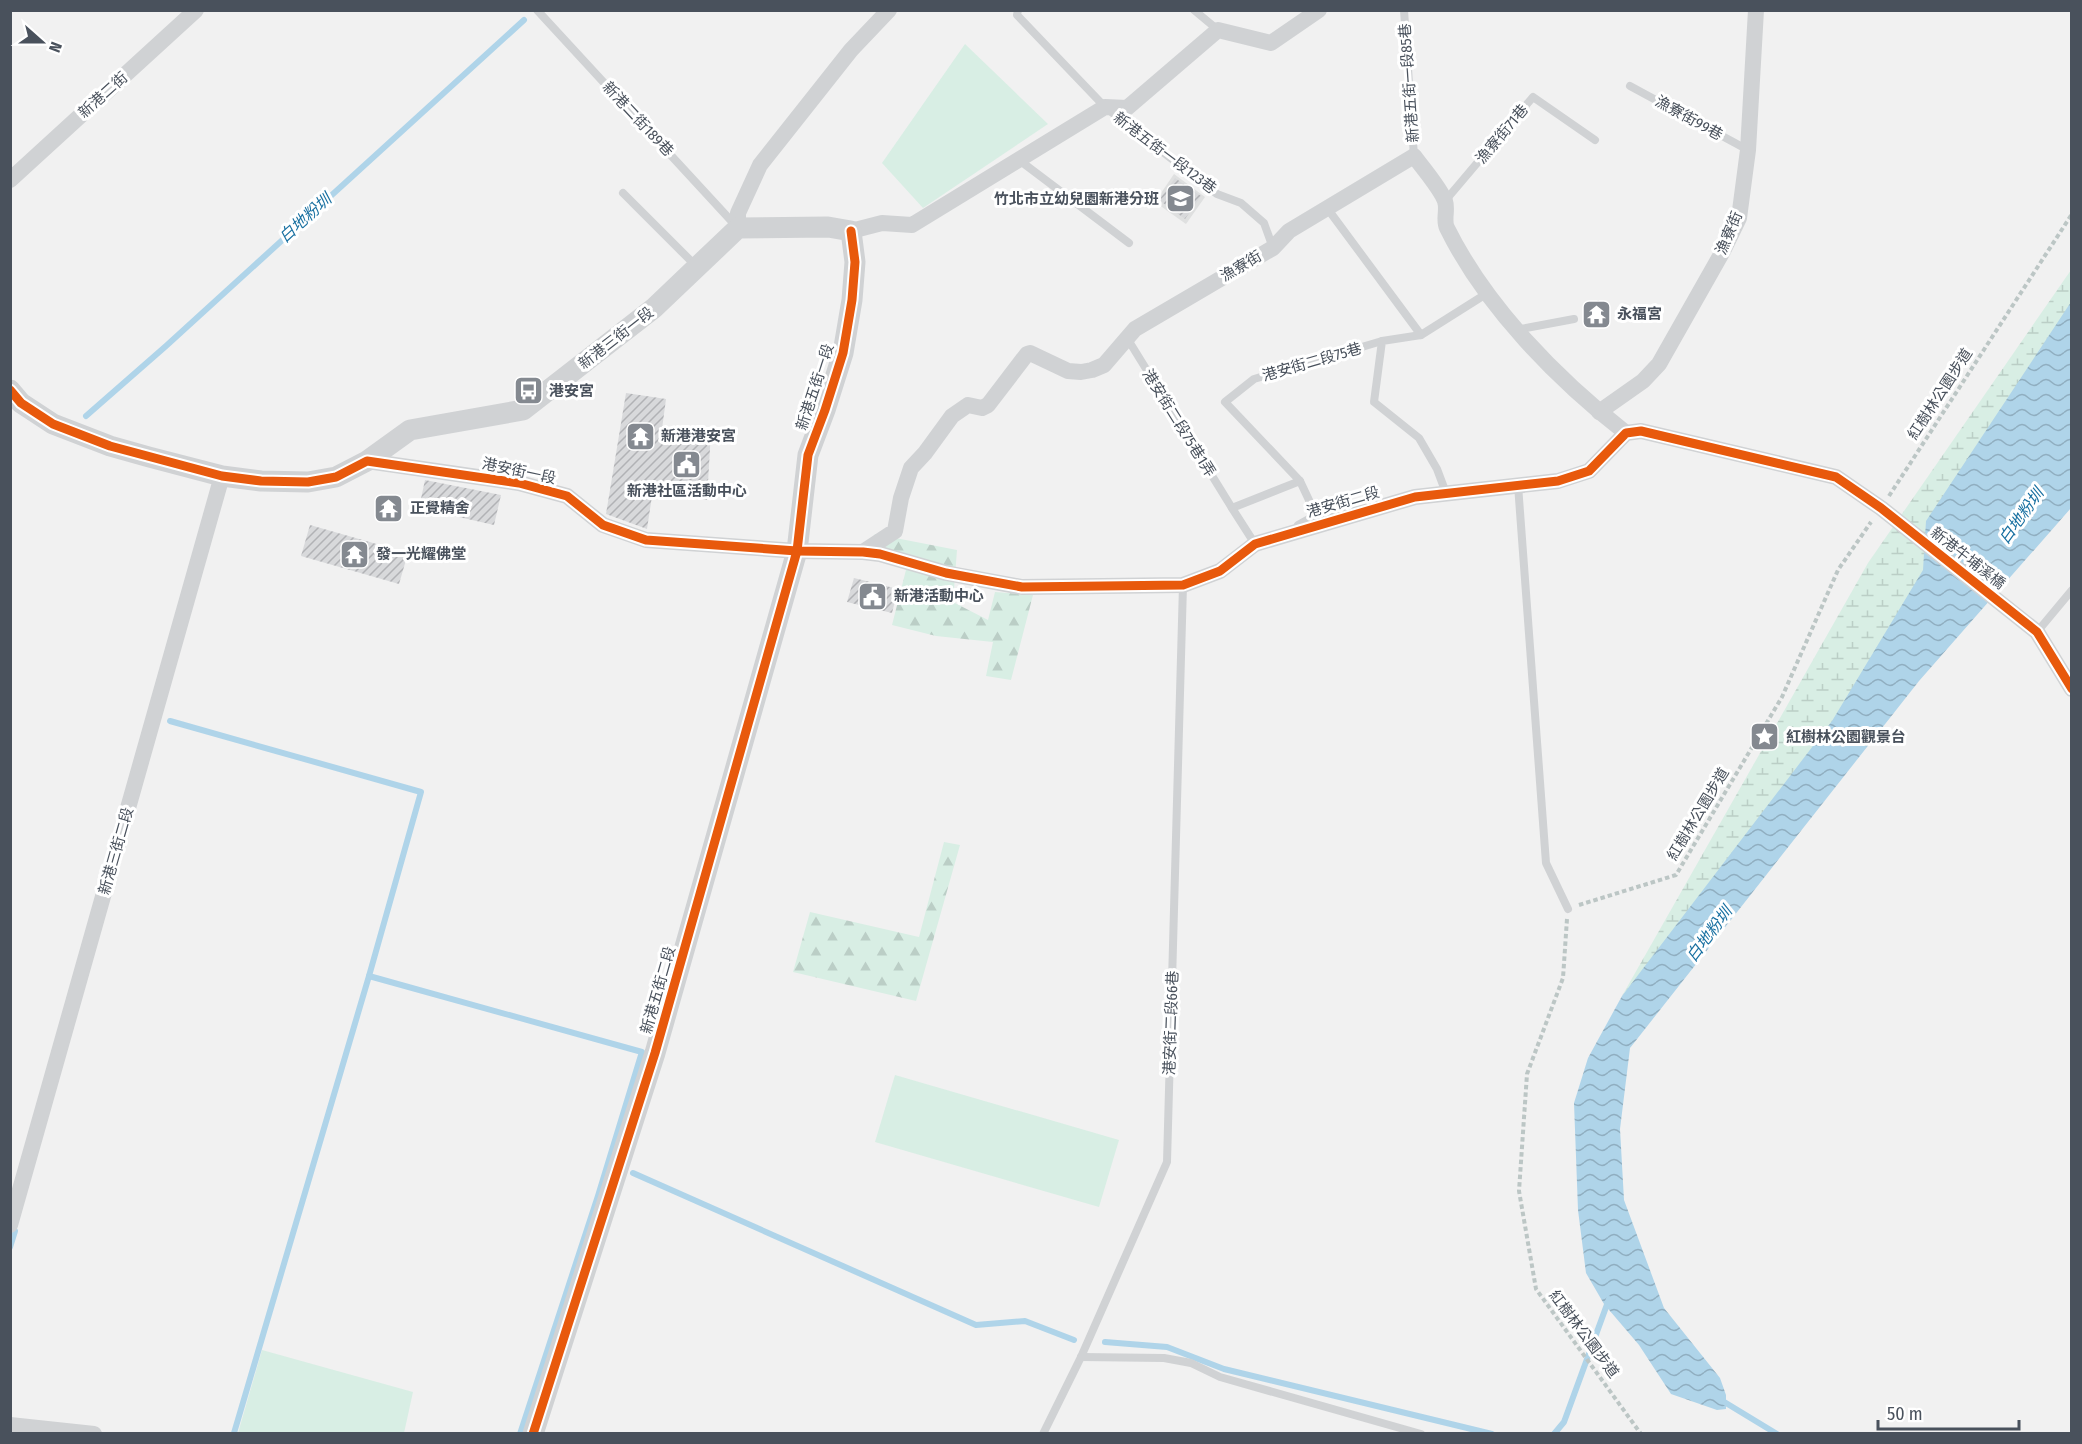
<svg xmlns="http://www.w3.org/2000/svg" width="2082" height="1444" font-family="'Fira Sans Condensed','Noto Sans TC',sans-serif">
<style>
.education{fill:#dfe0e0}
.green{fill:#d8eee4}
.forest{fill:url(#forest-firs)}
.wetland{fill:url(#wetland-marsh)}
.water{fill:url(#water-waves)}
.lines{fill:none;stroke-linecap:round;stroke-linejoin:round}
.stream{stroke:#afd4e9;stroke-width:6}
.building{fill:url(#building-hatch)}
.path{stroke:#bcc6c5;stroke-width:4;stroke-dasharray:4.5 3;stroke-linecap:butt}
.service{stroke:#d0d2d4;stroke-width:8}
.minor{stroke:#d0d2d4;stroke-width:16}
.tertiary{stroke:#d0d2d4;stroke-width:21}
.cycleway-casing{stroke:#fff;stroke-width:13}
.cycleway{stroke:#e8590c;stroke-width:9}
.labels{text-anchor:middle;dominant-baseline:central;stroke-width:6;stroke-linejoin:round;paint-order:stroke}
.street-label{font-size:15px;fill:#49515c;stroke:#fff}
.poi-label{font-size:15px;font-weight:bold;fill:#49515c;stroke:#fff;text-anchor:start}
.water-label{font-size:16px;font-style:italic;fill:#1870a1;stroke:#fff}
</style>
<defs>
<pattern id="forest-firs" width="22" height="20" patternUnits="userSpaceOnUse" patternTransform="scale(1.5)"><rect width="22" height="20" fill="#d8eee4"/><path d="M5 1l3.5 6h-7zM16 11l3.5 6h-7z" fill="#bbcec6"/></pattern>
<pattern id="wetland-marsh" width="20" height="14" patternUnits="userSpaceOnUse" patternTransform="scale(1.5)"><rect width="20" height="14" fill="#d8eee4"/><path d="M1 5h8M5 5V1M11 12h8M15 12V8" fill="none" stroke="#bbcec6"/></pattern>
<pattern id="water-waves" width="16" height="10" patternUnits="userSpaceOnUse" patternTransform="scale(1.5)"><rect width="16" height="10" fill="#afd4e9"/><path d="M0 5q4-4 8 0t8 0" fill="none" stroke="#90aec0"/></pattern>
<pattern id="building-hatch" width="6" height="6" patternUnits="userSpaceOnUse" patternTransform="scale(1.5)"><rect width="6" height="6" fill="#d8d9db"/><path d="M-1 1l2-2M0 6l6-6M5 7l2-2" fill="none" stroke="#b1b2b5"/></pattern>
</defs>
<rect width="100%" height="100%" fill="#f1f1f1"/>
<path class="education" d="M1174 174 1205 197 1186 224 1155 202Z"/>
<g class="green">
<path d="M965 44 1048 124 923 208 882 163Z"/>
<path d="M895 1075 1119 1140 1099 1207 875 1142Z"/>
<path d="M262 1350 413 1392 404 1433H238Z"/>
</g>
<g class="forest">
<path d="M875 534 957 550 953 602 988 620 995 592 1033 595 1011 680 986 676 993 642 936 636 892 625 908 562 864 551Z"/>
<path d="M944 842 960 845 916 1001 793 972 810 912 919 937Z"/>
</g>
<path class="wetland" d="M2071 270V430L1622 996 1868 563Z"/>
<path class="water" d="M2071 302V508L1919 681 1630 1048 1620 1129 1624 1200 1664 1308 1720 1378 1726 1395V1409L1717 1410 1671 1394 1639 1345 1604 1304 1586 1273 1578 1210 1574 1103 1588 1058 1622 996 1832 721 1923 570 1926 521Z"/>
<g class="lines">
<g class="stream">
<path d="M86 416 166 346 524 20"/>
<path d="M170 721 421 792 369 976 234 1433"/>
<path d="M369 976 642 1052 598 1196 520 1434"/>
<path d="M633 1173 976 1325 1025 1321 1074 1340"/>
<path d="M10 1247 15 1231"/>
<path d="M1105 1342 1167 1347 1224 1369 1492 1434"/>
<path d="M1721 1400 1777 1434"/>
<path d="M1554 1434 1564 1422 1609 1299"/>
</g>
</g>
<g class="building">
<path d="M1175 178 1201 196 1185 219 1159 200Z"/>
<path d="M1598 300 1609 311 1594 327 1583 318Z"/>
<path d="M626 393 666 399 662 429 711 431 707 500 652 496 647 529 606 514Z"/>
<path d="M425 480 501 495 494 525 419 508Z"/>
<path d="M310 525 408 553 399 584 301 556Z"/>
<path d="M854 578 898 589 892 613 847 602Z"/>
</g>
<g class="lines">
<g class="path">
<path d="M1889 496 2072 214"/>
<path d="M1579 905 1676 875 1782 697 1838 570 1871 522"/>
<path d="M1567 919 1563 978 1527 1074 1519 1191 1536 1289 1641 1434"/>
</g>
<g class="service">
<path d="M537 10 736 226"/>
<path d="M1018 10 1017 15 1105 107 1217 194 1241 203 1264 223 1273 248"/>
<path d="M1194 10 1218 30"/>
<path d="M1404 10 1414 156"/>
<path d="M1630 86 1748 150"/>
<path d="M1019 160 1129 243"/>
<path d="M623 193 697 267"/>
<path d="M1445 201 1533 97 1595 140"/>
<path d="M1327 208 1421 335"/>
<path d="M1515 330 1574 319"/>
<path d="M1127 338 1232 508 1300 481"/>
<path d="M1518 485 1546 863 1568 909"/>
<path d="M1446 493 1437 469 1419 438 1374 402 1382 341 1421 335 1486 294"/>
<path d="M1232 508 1255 544"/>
<path d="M1298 525 1316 515 1300 481 1225 402 1254 379 1382 341"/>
<path d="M2037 632 2072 590"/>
<path d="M1081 1357 1164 1358 1191 1363 1220 1377 1421 1434"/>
<path d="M1043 1434 1081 1357 1167 1162 1183 585"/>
</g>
<g class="minor">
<path d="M10 180 196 10"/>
<path d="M738 228V213L760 165 851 50 889 10"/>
<path d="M851 231 882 223 912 225 1105 107 1127 108 1218 30 1271 43 1319 10"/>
<path d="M1599 412 1643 381 1659 364 1723 251 1739 218 1748 150 1756 10"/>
<path d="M367 461 519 483 567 496 603 525 646 540 797 551 863 552 880 554 946 573 1022 587 1183 585 1220 571 1255 544 1415 497 1558 481 1589 471 1626 433 1641 431 1836 477 1881 508 2037 632 2072 689"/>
<path d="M863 552 895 531 901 498 911 468 925 453 952 416 968 405 982 408 988 405 1027 354 1030 353 1068 371 1081 372 1092 370 1104 365 1135 329 1273 248 1289 231 1414 156C1422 167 1441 189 1445 201 1448 210 1443 220 1447 228 1486 307 1557 379 1626 433"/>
<path d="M10 1225 222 476"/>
<path d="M10 1425 94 1434"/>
</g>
<path class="tertiary" d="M10 390 21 403 53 424 110 446 149 457 222 476 261 481 308 482 336 477 367 461 410 430 523 410 654 308 738 228 828 227 851 231 855 262 852 300 843 353 825 410 808 455 797 551 655 1053 533 1434"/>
<defs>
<g id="cycleway">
<path d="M10 390 21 403 53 424 110 446 222 476 261 481 308 482 336 477 367 461 519 483 567 496 603 525 646 540 797 551 863 552 880 554 946 573 1022 587 1183 585 1220 571 1255 544 1415 497 1558 481 1589 471 1626 433 1641 431 1836 477 1881 508 2037 632 2072 689"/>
<path d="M533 1434 655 1053 797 551 808 455 825 410 843 353 852 300 855 262 851 231"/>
</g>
</defs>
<use href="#cycleway" class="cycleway-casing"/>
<use href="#cycleway" class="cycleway"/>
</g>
<defs>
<symbol id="school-square" viewBox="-11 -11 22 22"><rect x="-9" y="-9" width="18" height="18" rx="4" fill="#848990" stroke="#fff"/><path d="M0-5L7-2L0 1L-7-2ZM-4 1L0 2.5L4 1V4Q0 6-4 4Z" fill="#fff"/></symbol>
<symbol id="temple-square" viewBox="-11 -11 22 22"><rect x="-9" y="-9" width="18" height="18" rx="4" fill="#848990" stroke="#fff"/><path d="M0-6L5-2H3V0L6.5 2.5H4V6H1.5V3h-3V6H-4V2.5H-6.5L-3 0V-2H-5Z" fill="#fff"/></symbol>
<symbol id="bus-square" viewBox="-11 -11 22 22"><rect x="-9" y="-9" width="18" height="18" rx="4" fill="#848990" stroke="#fff"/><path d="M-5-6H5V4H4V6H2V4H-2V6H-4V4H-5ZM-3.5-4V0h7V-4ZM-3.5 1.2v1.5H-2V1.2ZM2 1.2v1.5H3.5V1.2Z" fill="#fff"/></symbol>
<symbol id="civic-square" viewBox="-11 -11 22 22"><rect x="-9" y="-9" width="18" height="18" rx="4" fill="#848990" stroke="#fff"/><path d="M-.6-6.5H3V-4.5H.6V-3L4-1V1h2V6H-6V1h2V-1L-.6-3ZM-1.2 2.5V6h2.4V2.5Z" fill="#fff"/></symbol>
<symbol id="sight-square" viewBox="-11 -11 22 22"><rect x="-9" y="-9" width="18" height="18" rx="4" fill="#848990" stroke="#fff"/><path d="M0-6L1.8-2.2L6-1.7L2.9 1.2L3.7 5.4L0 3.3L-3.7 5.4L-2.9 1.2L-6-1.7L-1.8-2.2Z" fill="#fff"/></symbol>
</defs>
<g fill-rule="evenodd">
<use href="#school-square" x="1164" y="182" width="33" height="33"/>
<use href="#temple-square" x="1580" y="298" width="33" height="33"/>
<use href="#bus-square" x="512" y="374" width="33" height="33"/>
<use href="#temple-square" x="624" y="420" width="33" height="33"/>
<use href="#civic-square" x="670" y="448" width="33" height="33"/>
<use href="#temple-square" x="372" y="492" width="33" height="33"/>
<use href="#temple-square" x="338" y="538" width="33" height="33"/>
<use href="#civic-square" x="856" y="580" width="33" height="33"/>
<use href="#sight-square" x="1748" y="720" width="33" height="33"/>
</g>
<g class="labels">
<g class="street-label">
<text transform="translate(1409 83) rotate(-94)">新港五街一段85巷</text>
<text transform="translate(103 95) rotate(-42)">新港二街</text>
<text transform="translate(1689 118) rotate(29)">漁寮街99巷</text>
<text transform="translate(638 119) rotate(47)">新港二街189巷</text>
<text transform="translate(1502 134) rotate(-50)">漁寮街71巷</text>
<text transform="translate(1165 153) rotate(37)">新港五街一段123巷</text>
<text transform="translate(1729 233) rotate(-67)">漁寮街</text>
<text transform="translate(1241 266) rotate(-31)">漁寮街</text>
<text transform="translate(616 338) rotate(-38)">新港三街一段</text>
<text transform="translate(1312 362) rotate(-16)">港安街二段75巷</text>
<text transform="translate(815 387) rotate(-72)">新港五街一段</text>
<text transform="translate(1940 394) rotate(-57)">紅樹林公園步道</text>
<text transform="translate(1179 423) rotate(58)">港安街二段75巷1弄</text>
<text transform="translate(519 471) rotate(12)">港安街一段</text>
<text transform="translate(1343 502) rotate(-16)">港安街二段</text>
<text transform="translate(1968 558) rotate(38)">新港牛埔溪橋</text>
<text transform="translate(1698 814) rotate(-59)">紅樹林公園步道</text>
<text transform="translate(116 851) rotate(-74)">新港三街二段</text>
<text transform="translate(658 990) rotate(-74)">新港五街二段</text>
<text transform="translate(1171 1023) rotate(-88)">港安街二段66巷</text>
<text transform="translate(1584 1334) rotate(53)">紅樹林公園步道</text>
</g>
<g class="poi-label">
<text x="1159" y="199" text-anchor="end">竹北市立幼兒園新港分班</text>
<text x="1617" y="314">永福宮</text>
<text x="549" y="391">港安宮</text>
<text x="661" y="436">新港港安宮</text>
<text x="687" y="491" text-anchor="middle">新港社區活動中心</text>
<text x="410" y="508">正覺精舍</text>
<text x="376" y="554">發一光耀佛堂</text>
<text x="894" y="596">新港活動中心</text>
<text x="1786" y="737">紅樹林公園觀景台</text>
</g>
<g class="water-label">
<text transform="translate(305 218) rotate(-42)">白地粉圳</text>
<text transform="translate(2021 516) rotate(-54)">白地粉圳</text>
<text transform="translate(1709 934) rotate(-53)">白地粉圳</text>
</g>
</g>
<rect width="2082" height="1444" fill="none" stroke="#49515c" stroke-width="24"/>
<g transform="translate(42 42) rotate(111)" stroke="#ffffff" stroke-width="4.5" paint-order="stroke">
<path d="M0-4.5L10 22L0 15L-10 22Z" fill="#49515c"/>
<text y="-9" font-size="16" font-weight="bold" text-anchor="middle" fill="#49515c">N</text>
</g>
<path d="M1878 1420v9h141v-9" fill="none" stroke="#49515c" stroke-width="3"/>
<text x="1887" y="1420" font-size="18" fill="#49515c" stroke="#ffffff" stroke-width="4.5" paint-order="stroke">50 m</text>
</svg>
